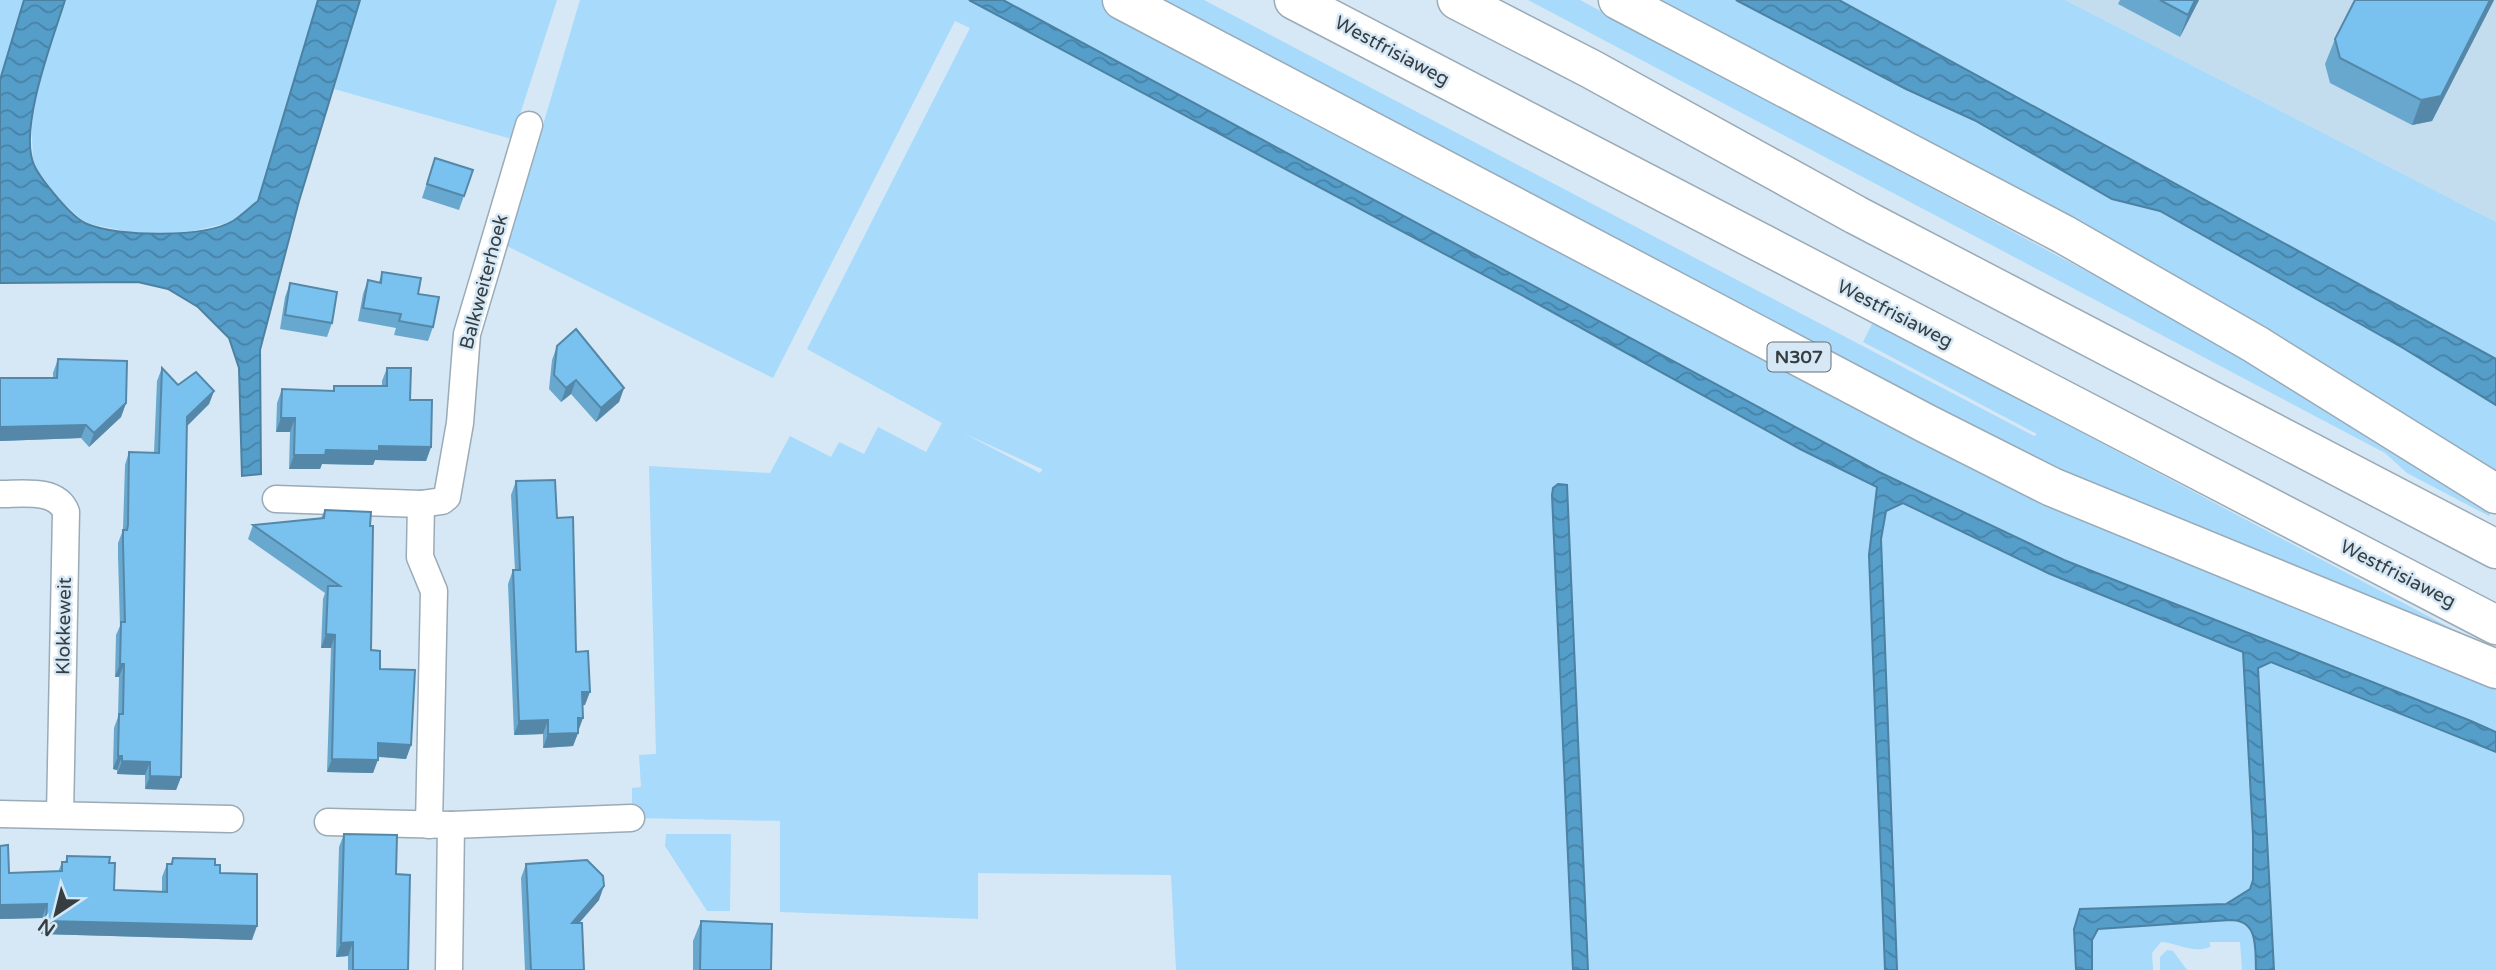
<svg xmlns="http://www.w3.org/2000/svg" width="2496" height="970" font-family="'Varela Round',sans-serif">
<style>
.built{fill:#c4ddee}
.green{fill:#a7dafb;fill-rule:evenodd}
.water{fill:url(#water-waves);stroke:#4c81a1;stroke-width:2}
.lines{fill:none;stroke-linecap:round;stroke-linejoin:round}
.minor-casing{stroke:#9aabb7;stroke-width:29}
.trunk-casing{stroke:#9aabb7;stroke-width:41}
.minor{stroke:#fff;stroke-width:26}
.trunk{stroke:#fff;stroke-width:38}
.wall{fill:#68a7ce}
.shaded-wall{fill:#5588a8}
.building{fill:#79c2f0;stroke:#5588a8;stroke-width:2}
.labels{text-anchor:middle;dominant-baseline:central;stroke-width:5;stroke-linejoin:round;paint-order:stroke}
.shield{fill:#d6e8f5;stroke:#667178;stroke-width:2}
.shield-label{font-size:18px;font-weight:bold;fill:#363e42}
.street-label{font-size:19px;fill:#363e42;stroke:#d6e8f5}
</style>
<defs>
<pattern id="water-waves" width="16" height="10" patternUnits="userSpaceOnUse" patternTransform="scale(1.75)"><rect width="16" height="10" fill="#559eca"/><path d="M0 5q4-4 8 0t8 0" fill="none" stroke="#4782a6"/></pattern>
</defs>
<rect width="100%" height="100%" fill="#d6e8f5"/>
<path class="built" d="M2065 0H2496V222Z"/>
<g class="green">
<path d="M0 0H24L0 80Z"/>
<path d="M65 0H318L259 201 232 222 185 233H135L85 223 55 195 33 164 31 111Z"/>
<path d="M360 0H557L512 139 334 89Z"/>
<path d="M580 0H969L1527 298 1800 449 1877 487 1869 555 1885 970H1588L1567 485 1553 488 1552 495 1573 970H1176L1171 875 978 873V919L780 912V821L638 818 637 805 632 804V788L641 787 639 755 656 754 649 466 770 473 790 436 831 457 839 442 864 454 878 427 926 452 942 423 807 349 970 28 955 21 773 378 507 246ZM963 433 1042 469V470L1040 473Z"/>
<path d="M1003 0H1106L1386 150 2496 681V732L2064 560 1879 472Z"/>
<path d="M1150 0H1204L2034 436 2037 434 1863 342 1873 322 2458 632 2453 642 2158 523Z"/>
<path d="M1528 0H1580L2142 301 2226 349 2387 450 2420 462 2494 508 2489 516 2407 473 2385 453Z"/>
<path d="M1642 0H1736L1906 89 1974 120 2112 199 2160 211 2403 348 2496 405V485Z"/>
<path d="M1839 0H2065L2496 222V359Z"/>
<path d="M1903 503 2050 574 2243 652 2253 835V880L2250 889 2226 904 2084 908 2074 929 2076 970H1897L1881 539 1886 511Z"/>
<path d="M2271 662 2496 752V970H2274L2257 668Z"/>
<path d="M666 834H731L730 911H707L665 846Z"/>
<path d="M2237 920C2259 928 2255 950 2256 970H2242L2240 942H2210V947C2192 954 2179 943 2161 942L2152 953 2153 970H2092V940L2098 929Z"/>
<path d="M2167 950 2173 951 2187 970H2160V957Z"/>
</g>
<g class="water">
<path d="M24 0H65C53 39 18 128 34 165 41 180 72 218 87 224 119 237 204 238 233 221 242 215 250 207 258 201L318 0H360L299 201 260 350 261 474 242 476 239 368 229 338 198 307 168 289 138 282 0 283V80Z"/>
<path d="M969 0H1003L1879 472 2064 560 2471 721 2496 732V752L2271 662 2258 668 2274 970H2256C2255 948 2259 920 2230 920L2098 929 2092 940V970H2076L2074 929 2080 909 2226 904 2250 889 2253 880V835L2243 652 2050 574 1903 503 1886 511 1881 539 1897 970H1885L1869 555 1877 487 1800 449 1527 298Z"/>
<path d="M1736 0H1839L2496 359V405L2403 348 2160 211 2112 199 1974 120 1906 89Z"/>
<path d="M1558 484 1567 485 1588 970H1573L1552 495 1553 488Z"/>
</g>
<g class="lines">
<defs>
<g id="minor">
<path d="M0 494C22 494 57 488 66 512L60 815"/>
<path d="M276 499 421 504 442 501 447 497 460 423 467 334 529 125"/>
<path d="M421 504 420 557 434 591 429 825"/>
<path d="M0 814 230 819"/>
<path d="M328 822 451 825 631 818"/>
<path d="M449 970 451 825"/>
</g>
<g id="trunk">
<path d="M1122 0 1927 424 2052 487 2496 669"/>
<path d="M1294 0 2496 625"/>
<path d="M1457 0 1591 69 1856 215 2496 549"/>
<path d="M1618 0 2063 234 2255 344 2496 494"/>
</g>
</defs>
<use href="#minor" class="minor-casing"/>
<use href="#trunk" class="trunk-casing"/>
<use href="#minor" class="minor"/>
<use href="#trunk" class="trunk"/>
</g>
<g class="wall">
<path d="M2120 0H2199L2180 37 2118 4Z"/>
<path d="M2494 0 2432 121 2412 125 2330 83 2325 64 2335 39Z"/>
<path d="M435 158 473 170 459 210 422 198Z"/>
<path d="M382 272 418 294 433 327 428 341 394 335 396 328 358 321 363 294 368 280 379 282Z"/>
<path d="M290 283 332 323 327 337 280 329 285 297Z"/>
<path d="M557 346 624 388 619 402 596 422 571 394 561 402 549 389 552 360Z"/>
<path d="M58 359 126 403 121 417 89 447 81 438 0 441V378H53V373Z"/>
<path d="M162 368 178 385 214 391 209 404 187 426 181 777 176 790 145 789V775L117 774V770L113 769 114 728 118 717 119 677H115L116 635 120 626 118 556V543L123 530 125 465 129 452 154 453 157 381Z"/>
<path d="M387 368 410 400 431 447 426 461 375 460 373 465 322 464 320 469H289L290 432H276L277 403 282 389 333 391 334 386H382V381Z"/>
<path d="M516 481 557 518 585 705H582L578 733 573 746 543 748V734L514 735 508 584 513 570H515L511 495Z"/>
<path d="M325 510 371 650 411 745 406 759 378 757 373 773 327 772 331 648H321L323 599 325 593 248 539 253 525 321 518Z"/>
<path d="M344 834 396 874 408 970H348V956L336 957 339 847Z"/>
<path d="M0 846 9 873 58 872 62 862H65L67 856 109 863 114 890 162 892V877L167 864H171L173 858 215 865 220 873 252 940 41 934 42 918 0 919Z"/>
<path d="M526 864 599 900 579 923 584 970H525L521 878Z"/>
<path d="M701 921 771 970H693V941Z"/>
</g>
<g class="shaded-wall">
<path d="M2195 0H2199L2180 37 2188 15Z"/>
<path d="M2490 0H2494L2432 121 2412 125 2421 100Z"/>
<path d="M576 380 571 394 561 402 566 388Z"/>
<path d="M624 388 619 402 596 422 601 408Z"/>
<path d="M214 391 209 404 182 431 187 417Z"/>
<path d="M126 403 121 417 89 447 94 433Z"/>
<path d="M281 418H295L290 432H276Z"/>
<path d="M86 425 81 438 0 441V427Z"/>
<path d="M379 446 431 447 426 461 375 460 373 465 322 464 320 469H289L294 455 326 450Z"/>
<path d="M326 634 335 635 331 648H321Z"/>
<path d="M120 664H124L119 677H115Z"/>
<path d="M582 692H590L585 705 577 706Z"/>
<path d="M578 718H583L578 732Z"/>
<path d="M548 720 543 734 514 735 519 721Z"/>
<path d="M578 733 573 746 543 748 548 734Z"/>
<path d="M378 743 411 745 406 759 373 756Z"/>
<path d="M118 756H122L117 770 113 769Z"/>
<path d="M332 759 378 760 373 773 327 772Z"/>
<path d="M122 761 150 762 145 775 117 774Z"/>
<path d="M150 776 181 777 176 790 145 789Z"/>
<path d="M604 886 599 900 567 937 572 923Z"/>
<path d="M47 904 42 918 0 919V905Z"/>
<path d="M46 921 257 926 252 940 41 934Z"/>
<path d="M353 942 348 956 336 957 341 943Z"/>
</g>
<g class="building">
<path d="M2160 0H2195L2188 15Z"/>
<path d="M2355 0H2490L2441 96 2421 100 2340 58 2335 39Z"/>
<path d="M435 158 473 170 464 196 427 184Z"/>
<path d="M382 272 421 278 418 294 439 297 433 327 399 321 401 314 363 308 368 280 381 283Z"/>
<path d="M290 283 337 292 332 323 285 315Z"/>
<path d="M576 329 624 388 601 408 576 380 566 388 554 375 557 346Z"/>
<path d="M58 359 127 361 126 403 94 433 86 425 0 427V378H57Z"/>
<path d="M162 368 178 385 196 372 214 391 187 417 181 777 150 776V762L122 761V756H118L119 714H123L124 664H120L121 622H125L123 543V530H127L128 525 129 452 159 453Z"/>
<path d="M387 368H411L410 400H432L431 447 379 446V451L326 450 325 455H294L295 418H281L282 389 334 391V386H387Z"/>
<path d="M555 480 557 518 573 517 576 652 588 651 590 692H582L583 718H578V733L548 734V720L519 721 513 570H520L516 481Z"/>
<path d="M325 510 371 512 370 526H373L371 650 380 651V669L415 670 411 745 378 743V760L332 759 335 635 326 634 328 586H340L253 525 324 518Z"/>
<path d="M344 834 397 835 396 874 410 875 408 970H353V942L341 943Z"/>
<path d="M8 845 9 873 62 871V862H67V856L110 857 109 863H115L114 890 167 892V864H172L173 858 215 859V865H220V873L257 874V926L46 921 47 904 0 905V846Z"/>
<path d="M587 860 603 876 604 886 572 923H582L584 970H531L526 864Z"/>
<path d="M701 921 772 924 771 970H700Z"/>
</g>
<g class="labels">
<rect class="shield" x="1767.5" y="342.5" width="63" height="29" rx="5"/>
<g class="shield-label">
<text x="1799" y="357">N307</text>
</g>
<g class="street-label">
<text transform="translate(1392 51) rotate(28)">Westfrisiaweg</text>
<text transform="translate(484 282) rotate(-75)">Balkweiterhoek</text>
<text transform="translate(1895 314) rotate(27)">Westfrisiaweg</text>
<text transform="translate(2398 574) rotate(27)">Westfrisiaweg</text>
<text transform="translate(64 626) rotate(-89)">Klokkeweit</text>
</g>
</g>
<g transform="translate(56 914) rotate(215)" stroke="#d6e8f5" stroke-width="5" paint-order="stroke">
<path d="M0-5L12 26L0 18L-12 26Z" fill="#363e42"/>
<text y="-10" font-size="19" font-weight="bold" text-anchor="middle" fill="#363e42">N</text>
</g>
</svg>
